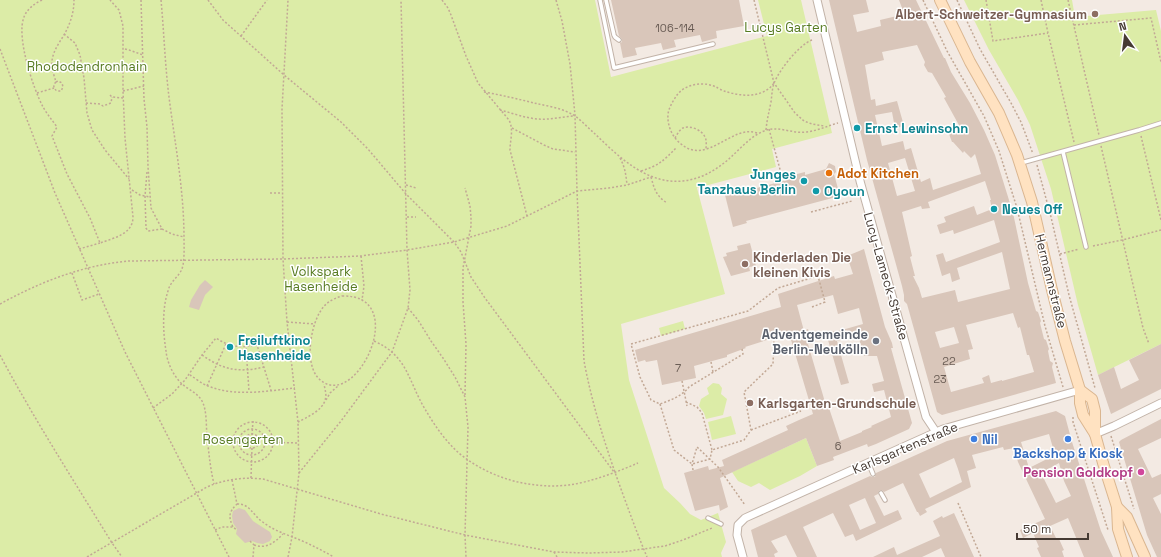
<svg xmlns="http://www.w3.org/2000/svg" width="1161" height="557" font-family="'Space Grotesk',sans-serif">
<style>
.green{fill:#dceca7}
.building{fill:#d9c6ba;fill-rule:evenodd}
.lines{fill:none;stroke-linecap:round;stroke-linejoin:round}
.service-casing{stroke:#c2b3a8;stroke-width:5.5}
.minor-casing{stroke:#c2b3a8;stroke-width:9}
.secondary-casing{stroke:#dab690;stroke-width:12}
.path{stroke:#c2a895;stroke-width:1.5;stroke-dasharray:2 2;stroke-linecap:butt}
.service{stroke:#fff;stroke-width:3.5}
.minor{stroke:#fff;stroke-width:7}
.secondary{stroke:#ffe2c1;stroke-width:10}
.education-dot{fill:#8d6e63;stroke:#fff;stroke-width:1.5}
.culture-dot{fill:#0f9aa8;stroke:#fff;stroke-width:1.5}
.food-dot{fill:#e8710a;stroke:#fff;stroke-width:1.5}
.worship-dot{fill:#6b7280;stroke:#fff;stroke-width:1.5}
.shop-dot{fill:#3f7fe0;stroke:#fff;stroke-width:1.5}
.hotel-dot{fill:#d1479c;stroke:#fff;stroke-width:1.5}
.labels{text-anchor:middle;dominant-baseline:central;stroke-width:3;stroke-linejoin:round;paint-order:stroke}
.number-label{font-size:11px;fill:#6a5d55}
.education-label{font-size:13px;font-weight:bold;fill:#785e54;stroke:#fff;text-anchor:start}
.park-label{font-size:13px;fill:#577b21;stroke:#fff}
.culture-label{font-size:13px;font-weight:bold;fill:#0d838f;stroke:#fff;text-anchor:start}
.food-label{font-size:13px;font-weight:bold;fill:#c56008;stroke:#fff;text-anchor:start}
.street-label{font-size:13px;fill:#453a33;stroke:#fff}
.worship-label{font-size:13px;font-weight:bold;fill:#5b616d;stroke:#fff;text-anchor:end}
.shop-label{font-size:13px;font-weight:bold;fill:#366cbe;stroke:#fff;text-anchor:start}
.hotel-label{font-size:13px;font-weight:bold;fill:#b23c85;stroke:#fff;text-anchor:end}
</style>
<rect width="100%" height="100%" fill="#f3eae3"/>
<g class="green">
<path d="M0 0H595L611 77 767 36 758 0H801L832 133 772 149 776 167 697 188 725 294 621 324 629 380 664 488 680 503 690 514 701 520 718 513 726 542 721 553 722 557H0Z"/>
<path d="M964 0H1072L1075 17 1156 10 1161 31V344L1098 375 1078 305 1051 189 1030 125 1018 100 989 50Z"/>
<path d="M683 321 685 329 661 336 659 328Z"/>
<path d="M713 383 719 384 722 388 721 394 727 399 723 415 706 419 704 413 699 406 701 399 709 394 707 388Z"/>
<path d="M731 416 736 434 712 440 708 422Z"/>
<path d="M806 438 817 466 800 476 770 490 759 483 751 487 738 481 732 472Z"/>
</g>
<g class="building">
<path d="M611 0H739L744 26 716 31 717 38 702 42 700 35 674 40 676 47 663 50 661 43 635 48 637 55 623 58 620 43 622 42V39L619 36Z"/>
<path d="M829 0H866L869 12 853 15 857 32 881 26 880 20 897 16 896 9 902 8 899 0H916L941 52 944 58H945L951 72 970 103 984 130 995 155 1013 213 1028 283 1036 311 1038 312 1041 321 1040 323 1044 339 1046 340 1049 349 1048 351 1050 361 1053 363 1052 367 1056 383 942 415 937 412 907 304 904 301V295L902 286 867 160ZM917 45 925 62 924 65 928 72 932 73 946 97 944 98 960 127 949 134 952 142H953L963 153 964 151 971 158 975 154 981 174 933 190 930 178 921 182 911 148 905 150 903 141 882 146 875 115 892 112 895 128 904 126 897 101 876 106 875 99 871 100 865 65 884 60 882 52ZM905 158 915 191 897 196 888 163ZM985 181 991 200H990L992 209 977 215 974 206 944 217 946 222 937 225 940 234 953 230 954 234 994 220 1000 242 946 262 943 253 936 255 942 276 950 273 952 282 960 279 957 268 1002 252 1010 289 958 302 955 290 922 298 919 288 913 276H915L910 257 912 256 902 212 921 206 922 209 930 208 928 202ZM1013 313 1018 328 1020 327 1027 355H1029L1034 372 1002 381V380L991 383 989 375 982 378 984 383 951 392 944 367 970 359 968 350 973 349 966 325ZM954 327 959 343 940 348 935 332Z"/>
<path d="M829 163 835 166 836 172 834 174 840 196 746 221 747 223 733 227 725 195 738 191 739 193 797 177V174L805 172V175L826 169Z"/>
<path d="M750 243 756 266 749 267 750 271 731 276 723 257 727 256 726 253 738 250 737 246Z"/>
<path d="M864 249 885 327 892 343 893 348H891L912 423 909 429 876 444 868 447 867 444 833 457 834 460 817 466 806 438 720 478 728 507 720 511 719 505 695 511 684 473 708 466 709 470 724 466 722 460 788 430 786 426 799 420 813 414 789 333 745 347 746 348 727 355V357L694 366 696 378 662 385 657 360 646 362 645 360 638 362 635 350 781 307 778 294 834 276 835 279 853 274 847 256ZM833 295 838 314 859 308 863 324 835 332 834 331 826 333 841 385 849 383 837 341 858 335 864 356H877L884 381 872 384 874 392 884 390 891 417 871 426 872 427 862 431V432L840 441 829 408 827 409 808 344 812 343 808 329 804 331 797 305Z"/>
<path d="M205 280 213 287 205 295 199 310 189 307 191 300 200 285Z"/>
<path d="M1161 344V389L1111 414 1098 375 1114 367 1121 389 1139 380 1129 360Z"/>
<path d="M1056 411 1065 416 1072 442 1101 531 1113 557H1084L1068 518 1050 526 1057 540 1059 539 1064 550 1062 551 1064 557H1041L1037 548 1039 547 1033 533 1023 538 1020 530 1045 519 1018 462 1014 448 1004 450 1003 447 972 455 976 468 967 471 971 487 925 509 927 512 920 516 918 512H917L903 483 884 492 882 490H880L878 492V494L874 496 884 516 898 510 902 519 856 541 853 534 845 537 833 513 803 527 817 557H797L786 535 771 541 778 552 774 554 775 557H758L751 530 870 476 872 477H875L876 473 947 441ZM1049 434 1055 455 1029 468 1021 442ZM954 458 958 469 962 482 930 498 919 474ZM1059 463 1064 481 1071 496 1056 503 1041 473ZM865 498 876 523 860 530 849 505Z"/>
<path d="M1161 419V438L1138 449 1152 478 1161 474V494L1153 498 1161 514V557H1157L1147 535 1119 442 1121 440Z"/>
<path d="M239 508 245 510 253 521 270 532 272 537 270 541 263 544 257 543 252 541 245 543 236 534 237 529 233 523 232 516 233 511Z"/>
<path d="M954 513 974 557H945L941 548 922 557H873L894 547 897 555 940 536 933 521 942 516 943 518Z"/>
</g>
<g class="lines">
<defs>
<g id="service">
<path d="M600 0 614 68 713 44"/>
<path d="M606 0 614 35 615 37 619 40"/>
<path d="M1063 152 1086 247"/>
<path d="M1021 163 1139 130 1161 123"/>
<path d="M868 462 873 474"/>
<path d="M881 493 885 500"/>
<path d="M708 518 721 524"/>
</g>
<g id="minor">
<path d="M817 0 860 181 926 417 936 432"/>
<path d="M1095 434 1114 426 1161 403"/>
<path d="M743 557 737 535 738 525 745 518 943 429 1080 390"/>
</g>
<g id="secondary">
<path d="M940 0 970 62 999 113 1017 155 1032 202 1052 290 1065 341 1080 390V403L1083 415 1095 434"/>
<path d="M1080 390 1092 399 1095 411V434L1103 463 1117 507 1118 529 1127 557"/>
<path d="M1117 507 1127 517 1145 557"/>
</g>
</defs>
<use href="#service" class="service-casing"/>
<use href="#minor" class="minor-casing"/>
<use href="#secondary" class="secondary-casing"/>
<g class="path">
<path d="M42 0C34 4 27 9 24 17 16 37 33 88 43 107 47 114 52 120 57 127L52 136 67 174 90 218 100 243C114 238 133 234 133 217L125 138 123 91V26L119 10 110 0"/>
<path d="M141 0 144 99 147 127 148 167 151 208 162 229 172 234 184 237"/>
<path d="M161 0C164 32 165 65 169 97 175 144 184 190 184 238 184 246 185 264 181 271 177 278 170 282 168 291 162 309 163 332 166 351 167 362 173 375 181 383 188 390 199 393 203 403 207 413 206 426 207 436 209 454 210 467 214 484"/>
<path d="M208 0 223 20 284 75 341 122 368 149 406 194 454 242 461 252 471 277 485 298 614 472"/>
<path d="M442 0 448 8 451 15 466 56 478 83 509 120C514 130 510 140 510 150L527 216"/>
<path d="M556 0 562 21 570 64 575 115 577 191 584 361C593 409 608 454 625 500 632 519 639 538 647 557"/>
<path d="M754 0 774 83 795 113 804 121 812 124 824 126"/>
<path d="M923 0 947 51 984 116 999 151 1017 208 1045 326 1063 387"/>
<path d="M957 0 980 49 1011 103 1021 122 1033 154"/>
<path d="M986 0 993 41 1048 33"/>
<path d="M1041 0 1048 33 1074 142"/>
<path d="M1068 0 1099 135"/>
<path d="M1045 19 1071 15"/>
<path d="M1074 25 1151 18 1161 62"/>
<path d="M64 34 75 43 80 55 84 78 87 113 92 130 105 150 129 179"/>
<path d="M241 36 267 0"/>
<path d="M0 49 55 193 125 352 229 557"/>
<path d="M125 49 129 50 143 55"/>
<path d="M56 82 58 81 62 83 63 87 61 91H57C53 88 53 85 56 82 54 75 51 68 52 61 53 51 59 43 64 35 70 24 74 13 74 0"/>
<path d="M123 91 144 86"/>
<path d="M484 92C501 95 518 99 534 103 547 106 563 108 575 116 581 120 587 127 593 132 617 155 646 185 683 181 701 179 717 170 731 157 741 148 751 136 764 131 777 125 792 134 806 132 817 131 827 126 838 123"/>
<path d="M37 93 54 88"/>
<path d="M110 95 112 97 123 98"/>
<path d="M86 103 100 104 103 106 111 103 112 97"/>
<path d="M500 110C512 113 525 118 538 119 549 120 561 117 573 116"/>
<path d="M512 128 544 145 553 149 575 152"/>
<path d="M769 129 781 173"/>
<path d="M766 130C767 119 769 112 771 102 772 95 772 87 775 81 781 68 799 45 812 40"/>
<path d="M757 133C732 124 707 166 681 144 672 137 667 125 668 114 669 107 673 101 677 95 685 84 703 81 716 87 718 88 721 90 724 91 736 95 753 98 765 91 769 89 772 86 774 83"/>
<path d="M1141 136 1161 220"/>
<path d="M675 138C677 135 679 130 683 128 690 125 702 130 705 137 707 141 706 145 706 150"/>
<path d="M1101 146 1143 328 1149 344"/>
<path d="M620 158C625 167 626 175 627 185"/>
<path d="M1037 165 1051 217 1069 295 1095 388"/>
<path d="M641 171C660 165 663 161 677 147"/>
<path d="M147 172 145 196 146 228 148 231 162 229"/>
<path d="M651 177C654 188 656 196 667 203"/>
<path d="M406 185 416 188"/>
<path d="M132 190 140 195 150 197"/>
<path d="M270 193H282"/>
<path d="M811 212 852 201"/>
<path d="M407 217H416"/>
<path d="M1093 246 1122 240 1161 230"/>
<path d="M79 249 100 243"/>
<path d="M1060 254 1079 249"/>
<path d="M361 256 364 286 362 300"/>
<path d="M72 273 82 300 99 294"/>
<path d="M342 296C410 294 359 406 323 382 303 370 310 328 320 312 325 303 332 299 342 296Z"/>
<path d="M0 304C40 282 83 265 129 261L283 259 361 256 407 250 454 242 507 226 577 191 609 188 627 185 651 177"/>
<path d="M408 308 418 320 431 341 443 358 455 377 465 397 468 427 465 535 466 557"/>
<path d="M287 322 315 324"/>
<path d="M374 341C408 356 408 381 425 409 436 428 450 448 468 460 497 480 533 489 569 485 591 482 617 472 638 463"/>
<path d="M246 348 249 391"/>
<path d="M742 349 743 354 689 387C682 396 671 400 660 404L651 400 640 377 631 344 748 311 778 288 818 276 825 302 812 307"/>
<path d="M0 355C34 419 74 481 112 543L122 557"/>
<path d="M202 355C223 370 239 373 264 367"/>
<path d="M711 362 713 372"/>
<path d="M190 375C195 378 202 384 208 386 235 397 267 391 295 388"/>
<path d="M682 381 687 406"/>
<path d="M207 386 226 344"/>
<path d="M465 395 466 344 463 302V268L471 226V217L470 206 465 188"/>
<path d="M326 400 330 393 338 386"/>
<path d="M686 402 697 407 702 413 712 450"/>
<path d="M660 404 674 450 692 464 710 459 712 450 744 440 751 430 744 392 773 364 774 338"/>
<path d="M153 408 172 394 185 380 202 355 216 338C229 347 242 348 257 345L271 390"/>
<path d="M1073 417V422L1108 530"/>
<circle cx="253" cy="442" r="20"/>
<path d="M298 422C306 418 323 410 325 400 327 395 325 390 324 384"/>
<circle cx="252" cy="442" r="13"/>
<path d="M751 430 801 411"/>
<circle cx="252" cy="441" r="7"/>
<path d="M252 435 253 421"/>
<path d="M1111 436 1134 509"/>
<path d="M232 442H246"/>
<path d="M259 442 298 443"/>
<path d="M693 470 692 464 697 447 718 467 745 505"/>
<path d="M299 473 341 421 392 352 408 308 410 290 407 250 401 0"/>
<path d="M251 478 252 448"/>
<path d="M232 480 237 504C229 512 228 516 233 527"/>
<path d="M958 503 981 557"/>
<path d="M237 504C251 504 252 515 264 523 275 531 288 535 300 540 312 545 323 551 334 557"/>
<path d="M215 530 222 527H233L237 530"/>
<path d="M250 541 254 545 253 557"/>
<path d="M254 545C267 549 274 543 283 534"/>
<path d="M554 552 557 557"/>
<path d="M87 557 207 487C225 479 244 477 263 479L381 514 465 535 554 552 588 553 622 552 643 549 665 546 683 540 712 528"/>
<path d="M288 557 292 537 299 473 298 422 287 322 283 259 282 109 288 0"/>
</g>
<use href="#service" class="service"/>
<use href="#minor" class="minor"/>
<use href="#secondary" class="secondary"/>
</g>
<g class="education-dot">
<circle cx="1095" cy="14" r="4"/>
<circle cx="745" cy="264" r="4"/>
<circle cx="750" cy="403" r="4"/>
</g>
<g class="culture-dot">
<circle cx="857" cy="128" r="4"/>
<circle cx="804" cy="181" r="4"/>
<circle cx="816" cy="191" r="4"/>
<circle cx="994" cy="209" r="4"/>
<circle cx="230" cy="347" r="4"/>
</g>
<circle class="food-dot" cx="829" cy="173" r="4"/>
<circle class="worship-dot" cx="876" cy="341" r="4"/>
<g class="shop-dot">
<circle cx="974" cy="439" r="4"/>
<circle cx="1068" cy="439" r="4"/>
</g>
<circle class="hotel-dot" cx="1141" cy="472" r="4"/>
<g class="labels">
<g class="number-label">
<text x="675" y="28">106-114</text>
<text x="949" y="361">22</text>
<text x="678" y="368">7</text>
<text x="940" y="379">23</text>
<text x="838" y="446">6</text>
</g>
<g class="education-label">
<text x="1087" y="14" text-anchor="end">Albert-Schweitzer-Gymnasium</text>
<text x="753" y="257">Kinderladen Die<tspan x="753" dy="15">kleinen Kivis</tspan></text>
<text x="758" y="403">Karlsgarten-Grundschule</text>
</g>
<g class="park-label">
<text x="786" y="27">Lucys Garten</text>
<text x="87" y="66">Rhododendronhain</text>
<text x="321" y="271">Volkspark<tspan x="321" dy="15">Hasenheide</tspan></text>
<text x="243" y="439">Rosengarten</text>
</g>
<g class="culture-label">
<text x="865" y="128">Ernst Lewinsohn</text>
<text x="796" y="174" text-anchor="end">Junges<tspan x="796" dy="15">Tanzhaus Berlin</tspan></text>
<text x="824" y="191">Oyoun</text>
<text x="1002" y="209">Neues Off</text>
<text x="238" y="340">Freiluftkino<tspan x="238" dy="15">Hasenheide</tspan></text>
</g>
<g class="food-label">
<text x="837" y="173">Adot Kitchen</text>
</g>
<g class="street-label">
<text transform="translate(886 276) rotate(74)">Lucy-Lameck-Straße</text>
<text transform="translate(1051 281) rotate(76)">Hermannstraße</text>
<text transform="translate(905 448) rotate(-23)">Karlsgartenstraße</text>
</g>
<g class="worship-label">
<text x="868" y="334">Adventgemeinde<tspan x="868" dy="15">Berlin-Neukölln</tspan></text>
</g>
<g class="shop-label">
<text x="982" y="439">Nil</text>
<text x="1068" y="453" text-anchor="middle">Backshop &amp; Kiosk</text>
</g>
<g class="hotel-label">
<text x="1133" y="472">Pension Goldkopf</text>
</g>
</g>
<g transform="translate(1125 36) rotate(346)" stroke="#ffffff" stroke-width="3" paint-order="stroke">
<path d="M0-3L7 15L0 10L-7 15Z" fill="#453a33"/>
<text y="-6" font-size="11" font-weight="bold" text-anchor="middle" fill="#453a33">N</text>
</g>
<path d="M1017 533v6h71v-6" fill="none" stroke="#453a33" stroke-width="2"/>
<text x="1023" y="533" font-size="12" fill="#453a33" stroke="#ffffff" stroke-width="3" paint-order="stroke">50 m</text>
</svg>
